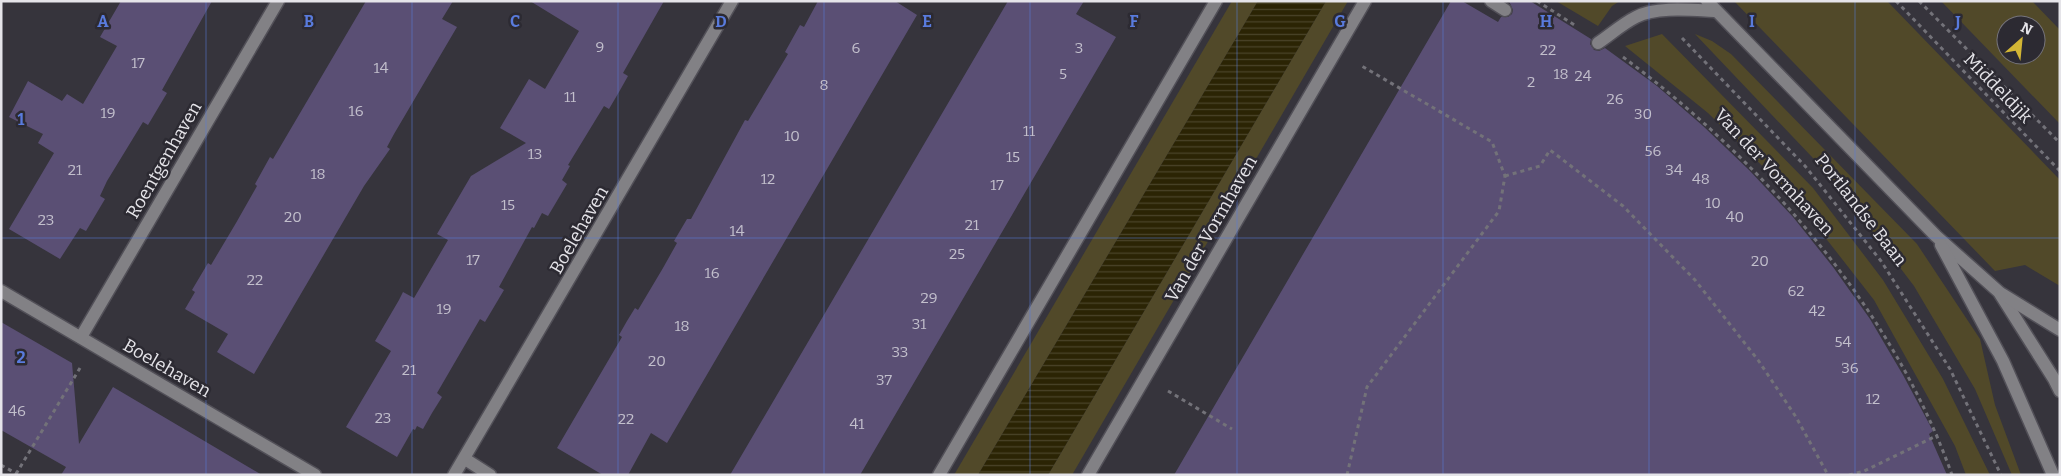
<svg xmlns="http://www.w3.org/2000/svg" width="2061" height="476" font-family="Bitter,serif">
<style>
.grass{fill:#514929;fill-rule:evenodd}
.water{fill:url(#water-rules)}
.building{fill:#5a4f74}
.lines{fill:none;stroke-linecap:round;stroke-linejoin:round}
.minor-casing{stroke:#525058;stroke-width:15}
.path{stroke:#737279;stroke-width:3;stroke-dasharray:4 4;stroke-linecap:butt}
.minor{stroke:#828185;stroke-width:12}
.grid{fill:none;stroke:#597bdd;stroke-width:1;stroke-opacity:0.55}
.labels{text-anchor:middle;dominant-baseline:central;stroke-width:5;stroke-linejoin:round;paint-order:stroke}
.number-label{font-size:15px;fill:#c2bfcc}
.street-label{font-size:18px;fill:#e5e4e9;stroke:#2c2a32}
.grid-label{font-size:16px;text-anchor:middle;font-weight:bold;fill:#597bdd;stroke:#2c2a32;stroke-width:5;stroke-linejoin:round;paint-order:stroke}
</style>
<defs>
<pattern id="water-rules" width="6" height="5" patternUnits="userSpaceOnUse" patternTransform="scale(1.25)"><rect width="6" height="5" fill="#2b2404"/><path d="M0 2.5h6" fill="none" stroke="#4a4429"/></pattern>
</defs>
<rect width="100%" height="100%" fill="#36343c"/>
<g class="grass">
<path d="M1232 1H1258L978 475H954Z"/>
<path d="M1326 1H1348L1072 475H1048Z"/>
<path d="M1556 1H1620L1612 6 1598 26Z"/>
<path d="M1734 1 1888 2 2060 180V286L2025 265 1995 271Z"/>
<path d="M1941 1H2032L2060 30V124ZM2006 25H2036V55H2006Z"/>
<path d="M1662 34 1813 188 1883 280 1943 379 1990 475H1966L1955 446 1874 300 1792 195 1708 113 1625 46Z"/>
<path d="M1695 34 1712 41 1731 54 1917 244 1980 339 1995 405 2021 475H2012L1975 389 1914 286 1831 177Z"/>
</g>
<path class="water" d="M1258 1H1326L1048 475H978Z"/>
<g class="building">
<path d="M121 1H212L162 90 167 93 148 125 143 122 107 181 100 196 105 199 86 231 80 228 60 259 9 229 54 153 38 143 43 134 9 117 28 81 62 101 67 94 83 104 117 46 100 37Z"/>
<path d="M366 1H453L442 19 457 27 394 134 387 147 390 149 364 186 254 374 217 352 228 334 185 309 195 292 192 290 208 263 211 265 236 223 257 186 255 184 270 157 273 159Z"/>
<path d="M530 1H664L623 73 628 76 619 92 609 109 604 106 568 165 570 166 562 180 567 184 548 216 542 213 534 228 532 227 499 287 504 290 485 322 480 319 437 393 442 397 432 413 423 429 417 426 415 430 413 429 397 457 346 427 391 351 375 341 399 300 403 292 414 298 448 240 437 234 471 176 526 143 500 128 529 79 545 89 579 31Z"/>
<path d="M818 1H895L917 15 667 443 651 433 628 475H603L557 448 622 337 619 335 627 321 635 308 638 310 663 268 677 243 674 241 687 219H691L745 120 748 121 788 54 785 52 800 25 804 27Z"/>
<path d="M1008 1H1084L1076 14 1116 37 860 475H730Z"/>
<path d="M1451 1H1462L1498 22 1501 17H1508L1512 14 1513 10 1509 1H1530L1591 39 1590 44 1594 50 1599 51 1605 48 1657 86 1703 126 1749 170 1793 217 1833 267 1870 319 1903 375 1933 431 1929 434 1947 475H1174Z"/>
<path d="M1 322 72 363 79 444 113 387 262 475H61L66 467 1 430Z"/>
</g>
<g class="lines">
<defs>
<g id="minor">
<path d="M1491 1 1505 10"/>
<path d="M1707 1 1936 236 1999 292 2054 379 2060 391"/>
<path d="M1598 43C1610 35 1622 24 1636 17 1656 6 1693 10 1716 11"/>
<path d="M1941 245 2003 361 2053 475"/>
<path d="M1 291 315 475"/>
<path d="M2002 294 2060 330"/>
<path d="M81 337 278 1"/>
<path d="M465 459 490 475"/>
<path d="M454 475 732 1"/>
<path d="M939 475 1216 1"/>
<path d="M1088 475 1365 1"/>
</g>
</defs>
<use href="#minor" class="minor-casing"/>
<g class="path">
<path d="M1537 1 1576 26"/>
<path d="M1896 1 2060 171"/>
<path d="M1919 1 2060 143"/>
<path d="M1682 38 1805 166 1881 261 1950 369 2001 475"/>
<path d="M1623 57C1763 161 1893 309 1952 475"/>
<path d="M1505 176 1540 166 1550 150 1623 206 1695 280 1758 360 1796 417 1828 475"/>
<path d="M1168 391 1232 429"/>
<path d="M1 465 17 474"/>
<path d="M16 474 80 368"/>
<path d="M1347 475 1367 387 1499 211 1505 176 1492 142 1360 65"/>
<path d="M1849 475 1864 471 1938 435"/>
</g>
<use href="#minor" class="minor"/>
</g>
<path class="grid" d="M206 1V475M412 1V475M618 1V475M824 1V475M1030 1V475M1237 1V475M1443 1V475M1649 1V475M1855 1V475M1 238H2060"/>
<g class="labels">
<g class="number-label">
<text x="600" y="47">9</text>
<text x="856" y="48">6</text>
<text x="1079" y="48">3</text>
<text x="1548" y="50">22</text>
<text x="138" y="63">17</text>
<text x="381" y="68">14</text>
<text x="1063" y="74">5</text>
<text x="1561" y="74">18</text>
<text x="1583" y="76">24</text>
<text x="1531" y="82">2</text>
<text x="824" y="85">8</text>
<text x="570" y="97">11</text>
<text x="1615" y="99">26</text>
<text x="356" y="111">16</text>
<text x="108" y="113">19</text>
<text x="1643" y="114">30</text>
<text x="1029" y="131">11</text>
<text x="792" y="136">10</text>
<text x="1653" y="151">56</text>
<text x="535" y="154">13</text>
<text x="1013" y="157">15</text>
<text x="75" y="170">21</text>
<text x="1674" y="170">34</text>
<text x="318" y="174">18</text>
<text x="768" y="179">12</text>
<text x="1701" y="179">48</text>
<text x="997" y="185">17</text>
<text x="1713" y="203">10</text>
<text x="508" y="205">15</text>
<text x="293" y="217">20</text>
<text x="1735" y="217">40</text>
<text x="46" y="220">23</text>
<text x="972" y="225">21</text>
<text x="737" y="231">14</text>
<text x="957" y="254">25</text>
<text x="473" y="260">17</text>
<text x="1760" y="261">20</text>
<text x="712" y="273">16</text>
<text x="255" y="280">22</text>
<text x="1796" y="291">62</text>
<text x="929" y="298">29</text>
<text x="444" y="309">19</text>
<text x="1817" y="311">42</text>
<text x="919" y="324">31</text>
<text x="682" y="326">18</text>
<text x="1843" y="342">54</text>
<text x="900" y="352">33</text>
<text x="657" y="361">20</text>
<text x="1850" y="368">36</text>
<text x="409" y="370">21</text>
<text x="884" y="380">37</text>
<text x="1873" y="399">12</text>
<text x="17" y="411">46</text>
<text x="383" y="418">23</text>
<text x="626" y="419">22</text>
<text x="857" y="424">41</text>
</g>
<g class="street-label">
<text transform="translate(1998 88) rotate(46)">Middeldijk</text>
<text transform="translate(164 160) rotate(-60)">Roentgenhaven</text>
<text transform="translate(1774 172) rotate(47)">Van der Vormhaven</text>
<text transform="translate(1861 210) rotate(52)">Portlandse Baan</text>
<text transform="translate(1211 229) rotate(-60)">Van der Vormhaven</text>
<text transform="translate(579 230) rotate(-60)">Boelehaven</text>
<text transform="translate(167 368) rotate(30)">Boelehaven</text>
</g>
</g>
<g class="grid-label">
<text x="103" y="27">A</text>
<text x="309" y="27">B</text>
<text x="515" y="27">C</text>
<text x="721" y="27">D</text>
<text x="927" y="27">E</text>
<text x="1134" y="27">F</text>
<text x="1340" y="27">G</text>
<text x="1546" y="27">H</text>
<text x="1752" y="27">I</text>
<text x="1958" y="27">J</text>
<text x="21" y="125">1</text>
<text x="21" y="363">2</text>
</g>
<rect width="2061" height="476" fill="none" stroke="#e5e4e9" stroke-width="5"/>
<g transform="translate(2021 40) rotate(27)"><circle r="24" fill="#2c2a32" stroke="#76747b"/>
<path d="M0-4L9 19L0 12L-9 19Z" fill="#d3b635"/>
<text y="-8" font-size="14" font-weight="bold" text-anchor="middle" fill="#e5e4e9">N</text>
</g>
</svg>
